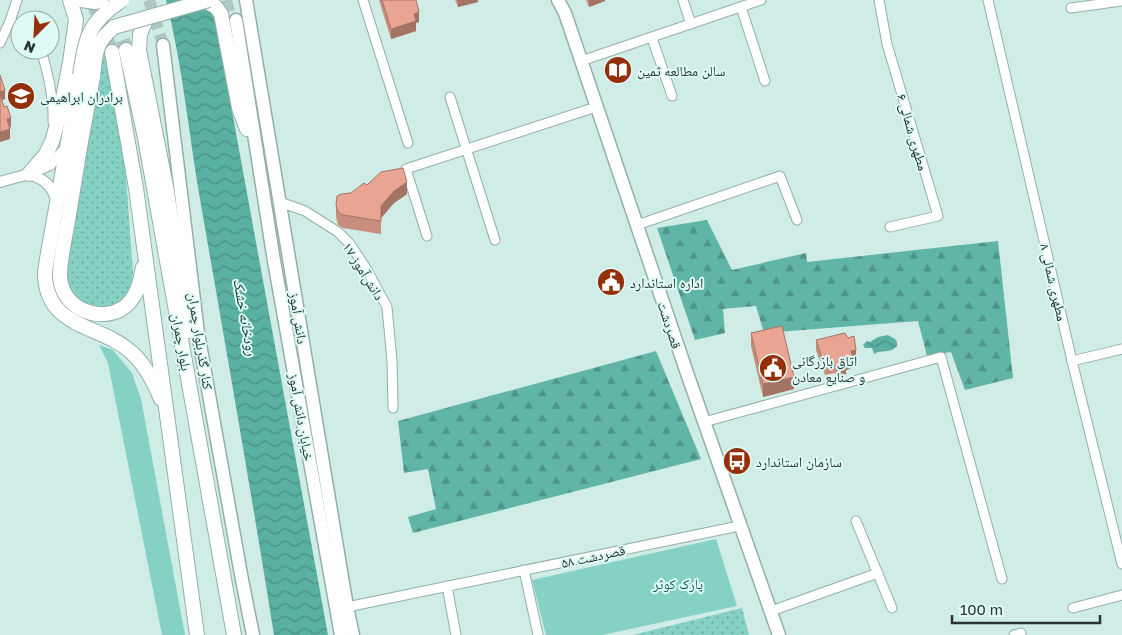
<svg xmlns="http://www.w3.org/2000/svg" width="1122" height="635" font-family="'Golos Text','Noto Naskh Arabic',sans-serif">
<style>
.grass{fill:url(#grass-dots)}
.forest{fill:url(#forest-firs)}
.park{fill:#85d1c4}
.water{fill:url(#water-waves)}
.lines{fill:none;stroke-linecap:round;stroke-linejoin:round}
.secondary-tunnel{stroke:#afc7c3;stroke-width:12;stroke-dasharray:12 6;stroke-linecap:butt}
.primary-tunnel{stroke:#afc7c3;stroke-width:14;stroke-dasharray:14 7;stroke-linecap:butt}
.minor-casing{stroke:#94afa9;stroke-width:11}
.tertiary-casing{stroke:#94afa9;stroke-width:12}
.secondary-casing{stroke:#94afa9;stroke-width:15}
.primary-casing{stroke:#94afa9;stroke-width:16}
.minor{stroke:#fff;stroke-width:9}
.tertiary{stroke:#fff;stroke-width:10}
.secondary{stroke:#fff;stroke-width:12}
.primary{stroke:#fff;stroke-width:14}
.primary-bridge-casing{stroke:#94afa9;stroke-width:16;stroke-linecap:butt}
.primary-bridge{stroke:#fff;stroke-width:14}
.wall{fill:#c88e7d}
.shaded-wall{fill:#a37466}
.building{fill:#e9a591;stroke:#a37466}
.labels{text-anchor:middle;dominant-baseline:central;stroke-width:4;stroke-linejoin:round;paint-order:stroke}
.poi-label{font-size:14px;fill:#293432;stroke:#defaf4;text-anchor:start}
.street-label{font-size:14px;fill:#293432;stroke:#defaf4}
.park-label{font-size:14px;fill:#135b51;stroke:#defaf4}
.water-label{font-size:15px;font-style:italic;fill:#18403a;stroke:#defaf4}
</style>
<defs>
<pattern id="grass-dots" width="8" height="8" patternUnits="userSpaceOnUse" patternTransform="scale(1.25)"><rect width="8" height="8" fill="#85d1c4"/><path d="M2 2h.1M6 6h.1" fill="none" stroke="#6daaa0" stroke-width="1.8" stroke-linecap="round"/></pattern>
<pattern id="forest-firs" width="22" height="20" patternUnits="userSpaceOnUse" patternTransform="scale(1.25)"><rect width="22" height="20" fill="#60b5a7"/><path d="M5 1l3.5 6h-7zM16 11l3.5 6h-7z" fill="#4f9489"/></pattern>
<pattern id="water-waves" width="16" height="10" patternUnits="userSpaceOnUse" patternTransform="scale(1.25)"><rect width="16" height="10" fill="#5ab0a1"/><path d="M0 5q4-4 8 0t8 0" fill="none" stroke="#4a9084"/></pattern>
</defs>
<rect width="100%" height="100%" fill="#d0ece7"/>
<g class="grass">
<path d="M104 50 108 59 124 150 133 272C132 282 131 291 124 298 118 305 111 306 103 307 77 312 67 290 66 268L86 147Z"/>
<path d="M742 608 749 635H633Z"/>
</g>
<g class="forest">
<path d="M707 220 732 270 806 253 807 262 998 241 1013 378 965 390 951 352 927 356 918 321 764 333 756 306 723 309 725 333 695 340 657 228Z"/>
<path d="M656 351 701 459 413 533 408 517 436 509 428 469 404 473 398 421Z"/>
</g>
<g class="park">
<path d="M99 345 113 350 132 373 141 399 185 635H162L108 363Z"/>
<path d="M716 539 737 606 602 635H546L532 580Z"/>
</g>
<g class="water">
<path d="M166 0H210L216 24 328 635H274C251 491 226 348 201 205 189 137 183 67 166 0Z"/>
<path d="M888 335 895 339 897 342V346C890 354 881 349 874 354L872 348H865L863 345 867 341 870 342 878 337Z"/>
</g>
<g class="lines">
<g class="secondary-tunnel">
<path d="M149 0 163 45"/>
<path d="M226 0 231 21"/>
</g>
<g class="primary-tunnel">
<path d="M92 0 112 52"/>
<path d="M110 0 126 50"/>
</g>
<defs>
<g id="minor">
<path d="M363 0 408 143"/>
<path d="M683 0 691 24"/>
<path d="M879 0 887 44 938 216 890 227"/>
<path d="M988 0 1072 361 1122 564"/>
<path d="M741 7 765 81"/>
<path d="M1071 8 1122 1"/>
<path d="M10 21 20 27"/>
<path d="M652 38 672 96"/>
<path d="M0 43 10 21 17 0"/>
<path d="M41 50C48 73 54 98 53 122"/>
<path d="M581 61 761 0"/>
<path d="M450 97 495 240"/>
<path d="M280 202 305 211 338 232 350 244 367 270 387 307 392 361 393 408"/>
<path d="M637 225 780 176 797 220"/>
<path d="M427 236 406 169 596 107"/>
<path d="M1072 361 1122 349"/>
<path d="M704 422 941 357 1002 579"/>
<path d="M856 521 892 608"/>
<path d="M524 570 538 635"/>
<path d="M447 586 456 635"/>
<path d="M347 607 739 526"/>
<path d="M1073 608 1122 595"/>
<path d="M771 611 878 573"/>
<path d="M1014 635 1021 633"/>
</g>
<g id="tertiary">
<path d="M29 174C44 179 50 184 56 198"/>
<path d="M0 182 29 174 50 165 67 147"/>
</g>
<g id="secondary">
<path d="M246 0 347 607 353 635"/>
<path d="M558 0 565 13 688 376 779 635"/>
<path d="M236 20 274 261 341 635"/>
<path d="M163 45 198 333 242 580 253 635"/>
</g>
<g id="primary">
<path d="M206 1 216 7 221 14 239 108 247 129"/>
<path d="M147 18 140 34 139 50 166 186 189 331"/>
<path d="M126 50 145 138 234 635"/>
<path d="M112 52 136 188 197 635"/>
<path d="M80 75 48 253C47 260 45 268 45 276 48 330 102 324 132 353 144 363 155 384 161 399"/>
<path d="M93 77C84 123 76 169 69 215 66 234 60 257 60 276 61 314 115 329 134 296 140 287 141 277 143 267"/>
<path d="M29 174 46 154 52 142 60 113 70 62 76 20 70 0"/>
</g>
</defs>
<use href="#minor" class="minor-casing"/>
<use href="#tertiary" class="tertiary-casing"/>
<use href="#secondary" class="secondary-casing"/>
<use href="#primary" class="primary-casing"/>
<use href="#minor" class="minor"/>
<use href="#tertiary" class="tertiary"/>
<use href="#secondary" class="secondary"/>
<use href="#primary" class="primary"/>
<defs>
<g id="primary-bridge">
<path d="M81 0 95 2 101 0"/>
<path d="M80 75C86 37 88 22 122 0"/>
<path d="M93 77C96 53 94 44 114 27L209 0"/>
</g>
</defs>
<use href="#primary-bridge" class="primary-bridge-casing"/>
<use href="#primary-bridge" class="primary-bridge"/>
</g>
<g class="wall">
<path d="M379 0H416L419 22 416 23V31L391 39Z"/>
<path d="M455 0H478V2L458 7Z"/>
<path d="M586 0H605V1L589 7Z"/>
<path d="M367 185 407 194 394 203 381 218V234L343 228 338 225 336 217V205L351 193Z"/>
<path d="M751 333 794 389 763 397 751 346Z"/>
<path d="M816 340 856 359 853 360V367L846 370V374L836 376 835 373 825 375 816 350Z"/>
</g>
<g class="shaded-wall">
<path d="M458 0H478V2L458 7Z"/>
<path d="M589 0H605V1L589 7Z"/>
<path d="M419 12V22L416 23V31L391 39V29L414 14Z"/>
<path d="M5 90V99L0 101V92Z"/>
<path d="M11 118V127L7 129V119Z"/>
<path d="M10 129V139L0 142V132Z"/>
<path d="M407 182V194L394 203 381 218V234V206L394 191Z"/>
<path d="M856 350V359L853 360V367L846 370V374L836 376V366L845 361 851 351Z"/>
<path d="M794 377V389L763 397V384Z"/>
</g>
<g class="building">
<path d="M382 0H416L419 12 414 14 416 21 391 29Z"/>
<path d="M0 75 5 90 0 92Z"/>
<path d="M0 94 4 107 7 106 11 118 7 119 10 129 0 132Z"/>
<path d="M403 168 407 182 394 191 381 206V221L343 215 338 212 336 205 337 196 341 194 351 193 364 183 367 185 381 172Z"/>
<path d="M782 326 794 377 763 384 751 333Z"/>
<path d="M845 333 848 338 854 336 856 350 851 351 853 358 845 361 846 364 836 366 835 364 825 366 816 340Z"/>
</g>
<defs>
<symbol id="library-disc" viewBox="-11 -11 22 22"><circle r="9.5" fill="#952f09" stroke="#defaf4"/><path d="M-6-4Q-3-5.5-.7-3.5V5Q-3 3-6 4ZM6-4Q3-5.5 .7-3.5V5Q3 3 6 4Z" fill="#fff"/></symbol>
<symbol id="school-disc" viewBox="-11 -11 22 22"><circle r="9.5" fill="#952f09" stroke="#defaf4"/><path d="M0-5L7-2L0 1L-7-2ZM-4 1L0 2.5L4 1V4Q0 6-4 4Z" fill="#fff"/></symbol>
<symbol id="civic-disc" viewBox="-11 -11 22 22"><circle r="9.5" fill="#952f09" stroke="#defaf4"/><path d="M-.6-6.5H3V-4.5H.6V-3L4-1V1h2V6H-6V1h2V-1L-.6-3ZM-1.2 2.5V6h2.4V2.5Z" fill="#fff"/></symbol>
<symbol id="bus-disc" viewBox="-11 -11 22 22"><circle r="9.5" fill="#952f09" stroke="#defaf4"/><path d="M-5-6H5V4H4V6H2V4H-2V6H-4V4H-5ZM-3.5-4V0h7V-4ZM-3.5 1.2v1.5H-2V1.2ZM2 1.2v1.5H3.5V1.2Z" fill="#fff"/></symbol>
</defs>
<g fill-rule="evenodd">
<use href="#library-disc" x="602" y="54" width="32" height="32"/>
<use href="#school-disc" x="5" y="80" width="32" height="32"/>
<use href="#civic-disc" x="595" y="266" width="32" height="32"/>
<use href="#civic-disc" x="757" y="352" width="32" height="32"/>
<use href="#bus-disc" x="721" y="445" width="32" height="32"/>
</g>
<g class="labels">
<g class="poi-label">
<text x="637" y="70">سالن مطالعه ثمین</text>
<text x="40" y="96">برادران ابراهیمی</text>
<text x="630" y="282">اداره استاندارد</text>
<text x="792" y="360">اتاق بازرگانی<tspan x="792" dy="16">و صنایع معادن</tspan></text>
<text x="756" y="461">سازمان استاندارد</text>
</g>
<g class="street-label">
<text transform="translate(913 132) rotate(74)">۶ مطهری شمالی</text>
<text transform="translate(364 271) rotate(58)">دانش‌آموز ۱۷</text>
<text transform="translate(1054 282) rotate(77)">۸ مطهری شمالی</text>
<text transform="translate(299 318) rotate(81)">دانش آموز</text>
<text transform="translate(670 325) rotate(72)">قصردشت</text>
<text transform="translate(201 341) rotate(81)">کنار گذربلوار چمران</text>
<text transform="translate(182 342) rotate(80)">بلوار چمران</text>
<text transform="translate(302 417) rotate(80)">خیابان دانش آموز</text>
<text transform="translate(593 556) rotate(-12)">قصردشت ۵۸</text>
</g>
<g class="park-label">
<text x="678" y="583">پارک کوثر</text>
</g>
<g class="water-label">
<text transform="translate(246 317) rotate(80)">رودخانه خشک</text>
</g>
</g>
<g transform="translate(35 35) rotate(204)"><circle r="24" fill="#defaf4" stroke="#96aba6"/>
<path d="M0-4L9 19L0 12L-9 19Z" fill="#952f09"/>
<text y="-8" font-size="14" font-weight="bold" text-anchor="middle" fill="#293432">N</text>
</g>
<path d="M952 615v8h148v-8" fill="none" stroke="#293432" stroke-width="2.5"/>
<text x="960" y="615" font-size="15" fill="#293432" stroke="#defaf4" stroke-width="4" paint-order="stroke">100 m</text>
</svg>
